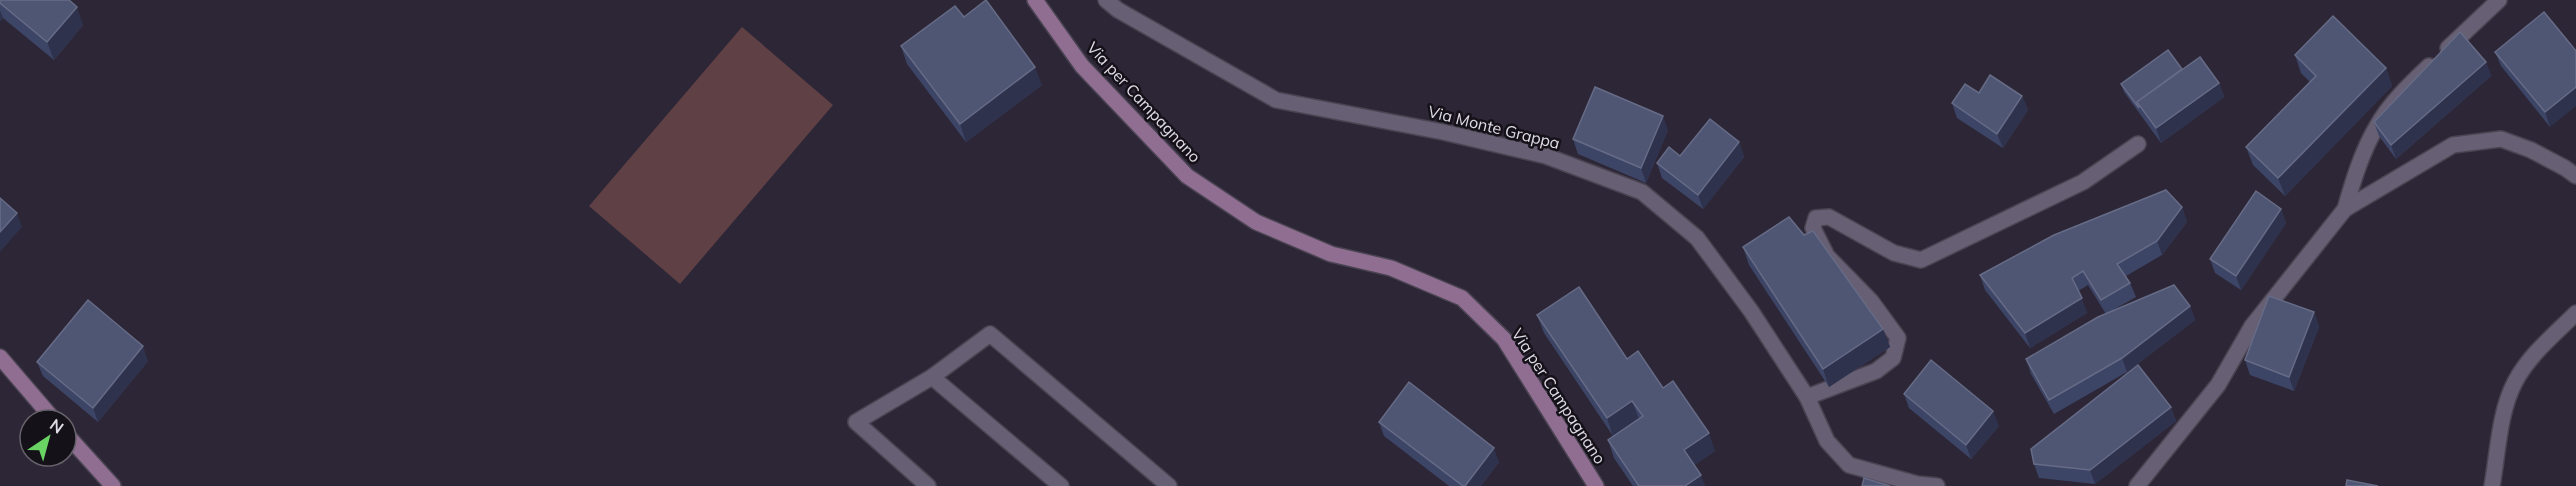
<svg xmlns="http://www.w3.org/2000/svg" width="2576" height="486" font-family="Mulish,sans-serif">
<style>
.green{fill:#5f4145}
.lines{fill:none;stroke-linecap:round;stroke-linejoin:round}
.lane-casing{stroke:#4a4452;stroke-width:18}
.street-casing{stroke:#4a4452;stroke-width:18}
.secondary-casing{stroke:#4a4452;stroke-width:18}
.lane{stroke:#675f73;stroke-width:15}
.street{stroke:#675f73;stroke-width:15}
.secondary{stroke:#906e92;stroke-width:15}
.wall{fill:#3d4567}
.shaded-wall{fill:#2f324d}
.building{fill:#4f5674;stroke:#666b86;stroke-width:1.5}
.labels{text-anchor:middle;dominant-baseline:central;stroke-width:5;stroke-linejoin:round;paint-order:stroke}
.street-label{font-size:16px;fill:#e0dce7;stroke:#141118}
</style>
<rect width="100%" height="100%" fill="#2d2636"/>
<path class="green" d="M742 27 833 105 680 284 589 206Z"/>
<g class="lines">
<defs>
<g id="lane">
<path d="M932 377 1061 486"/>
<path d="M928 486 856 422 932 377 990 334 1169 486"/>
</g>
<g id="street">
<path d="M1106 0 1118 10 1276 100 1443 132 1546 156 1642 192 1697 238 1751 311 1807 397 1827 441 1849 465 1917 484 1937 486"/>
<path d="M2448 48 2499 0"/>
<path d="M2345 209C2353 181 2362 151 2377 126 2389 104 2410 84 2429 66"/>
<path d="M1807 397 1876 371 1893 358 1898 338 1871 301 1827 256 1813 228 1816 218 1829 217 1894 253 1921 260 2083 182 2138 144"/>
<path d="M2137 486 2218 385 2252 326 2345 209 2453 145 2501 139 2531 150 2565 168 2576 176"/>
<path d="M2492 486C2498 453 2499 412 2515 382 2529 355 2555 334 2576 313"/>
</g>
<g id="secondary">
<path d="M1035 0 1082 66 1187 176 1256 222 1331 254 1391 268 1462 298 1504 339 1596 486"/>
<path d="M0 357 54 420"/>
<path d="M66 434 113 486"/>
</g>
</defs>
<use href="#lane" class="lane-casing"/>
<use href="#street" class="street-casing"/>
<use href="#secondary" class="secondary-casing"/>
<use href="#lane" class="lane"/>
<use href="#street" class="street"/>
<use href="#secondary" class="secondary"/>
</g>
<g class="wall">
<path d="M0 0 83 25 54 60 3 18 0 21Z"/>
<path d="M964 17 1042 85 966 142 907 64 901 46Z"/>
<path d="M2576 51 2550 127 2501 66 2495 52Z"/>
<path d="M2295 55 2386 68 2392 86 2285 196 2253 165 2246 147 2310 82 2301 73Z"/>
<path d="M2486 62 2491 76 2396 159 2379 136 2374 122Z"/>
<path d="M2182 69 2219 83 2224 97 2161 143 2124 92 2121 84Z"/>
<path d="M1979 93 2022 96 2028 110 2003 148 1957 118 1952 103Z"/>
<path d="M1668 130 1646 183 1578 154 1573 139Z"/>
<path d="M1739 142 1744 157 1703 209 1662 178 1657 163 1680 156Z"/>
<path d="M2182 207 2187 222 2162 255 2126 276 2130 283 2136 297 2106 314 2088 285 2078 291 2087 313 2030 348 1985 290 1980 275Z"/>
<path d="M2281 209 2286 223 2241 290 2215 273 2210 259Z"/>
<path d="M1743 247 1883 329 1890 347 1829 387 1749 265Z"/>
<path d="M2190 306 2195 320 2127 372 2054 414 2031 374 2026 359Z"/>
<path d="M2314 312 2319 327 2294 391 2250 375 2245 360Z"/>
<path d="M1537 315 1627 359 1663 388 1715 451 1694 465 1705 486H1633L1614 458 1608 440 1639 419 1613 436 1544 333Z"/>
<path d="M148 361 98 422 43 376 37 362Z"/>
<path d="M1904 394 1999 426 1971 459 1909 408Z"/>
<path d="M2171 407 2176 421 2095 484 2039 478 2034 464Z"/>
<path d="M1379 422 1499 462 1481 486H1449L1384 436Z"/>
</g>
<g class="shaded-wall">
<path d="M77 7 83 25 54 60 47 42Z"/>
<path d="M0 10 3 18 0 21Z"/>
<path d="M2486 62 2491 76 2396 159 2391 145Z"/>
<path d="M1035 67 1042 85 966 142 960 124Z"/>
<path d="M2386 68 2392 86 2285 196 2278 178Z"/>
<path d="M2219 83 2224 97 2161 143 2156 128Z"/>
<path d="M2576 87V106L2550 127 2545 112Z"/>
<path d="M2022 96 2028 110 2003 148 1997 134Z"/>
<path d="M1663 116 1668 130 1646 183 1641 168Z"/>
<path d="M1739 142 1744 157 1703 209 1698 195Z"/>
<path d="M2182 207 2187 222 2162 255 2157 241Z"/>
<path d="M2281 209 2286 223 2241 290 2236 276Z"/>
<path d="M17 213 22 227 0 252V232Z"/>
<path d="M2082 298 2087 313 2030 348 2025 333Z"/>
<path d="M2190 306 2195 320 2127 372 2122 358Z"/>
<path d="M2314 312 2319 327 2294 391 2289 377Z"/>
<path d="M1883 329 1890 347 1829 387 1823 369Z"/>
<path d="M143 346 148 361 98 422 93 408Z"/>
<path d="M1632 401 1639 419 1613 436 1607 418Z"/>
<path d="M2171 407 2176 421 2095 484 2090 470Z"/>
<path d="M1993 411 1999 426 1971 459 1966 445Z"/>
<path d="M1709 433 1715 451 1690 468 1684 450Z"/>
<path d="M1494 448 1499 462 1481 486H1465Z"/>
<path d="M1701 475 1705 486H1685Z"/>
</g>
<g class="building">
<path d="M0 0H69L77 7 47 42 0 3Z"/>
<path d="M986 0 1035 67 960 124 901 46 955 6 964 17Z"/>
<path d="M2544 12 2576 51V87L2545 112 2495 52Z"/>
<path d="M2333 16 2386 68 2278 178 2246 147 2316 76 2295 55Z"/>
<path d="M2460 32 2486 62 2391 145 2374 122Z"/>
<path d="M2168 50 2182 69 2137 102 2139 108 2121 84Z"/>
<path d="M2200 57 2219 83 2156 128 2137 102Z"/>
<path d="M1990 75 2022 96 1997 134 1952 103 1965 84 1979 93Z"/>
<path d="M1595 87 1663 116 1641 168 1573 139Z"/>
<path d="M1710 119 1739 142 1698 195 1657 163 1669 147 1680 156Z"/>
<path d="M2166 190 2182 207 2157 241 2117 264 2130 283 2101 300 2083 271 2072 278 2082 298 2025 333 1980 275 2054 235Z"/>
<path d="M2256 191 2281 209 2236 276 2210 259Z"/>
<path d="M0 198 17 213 0 232Z"/>
<path d="M1789 217 1804 235 1813 231 1883 329 1823 369 1743 247Z"/>
<path d="M2174 285 2190 306 2122 358 2049 400 2026 359 2098 317Z"/>
<path d="M1579 287 1627 359 1638 351 1663 388 1673 381 1709 433 1684 450 1701 475 1685 486H1639L1608 440 1643 416 1632 401 1607 418 1537 315Z"/>
<path d="M2269 296 2314 312 2289 377 2245 360Z"/>
<path d="M88 300 143 346 93 408 37 362Z"/>
<path d="M1931 360 1993 411 1966 445 1904 394Z"/>
<path d="M2138 365 2171 407 2090 470 2034 464 2031 449Z"/>
<path d="M1409 382 1494 448 1465 486H1463L1379 422Z"/>
<path d="M1864 478 1890 486H1862Z"/>
<path d="M2347 480 2378 486H2346Z"/>
</g>
<g class="labels">
<g class="street-label">
<text transform="translate(1144 102) rotate(47)">Via per Campagnano</text>
<text transform="translate(1494 127) rotate(14)">Via Monte Grappa</text>
<text transform="translate(1559 396) rotate(57)">Via per Campagnano</text>
</g>
</g>
<g transform="translate(48 438) rotate(36)"><circle r="28" fill="#141118" stroke="#66626b" stroke-width="1.5"/>
<path d="M0-4.5L10 22L0 15L-10 22Z" fill="#69d464"/>
<text y="-9" font-size="16" font-weight="bold" text-anchor="middle" fill="#e0dce7">N</text>
</g>
</svg>
